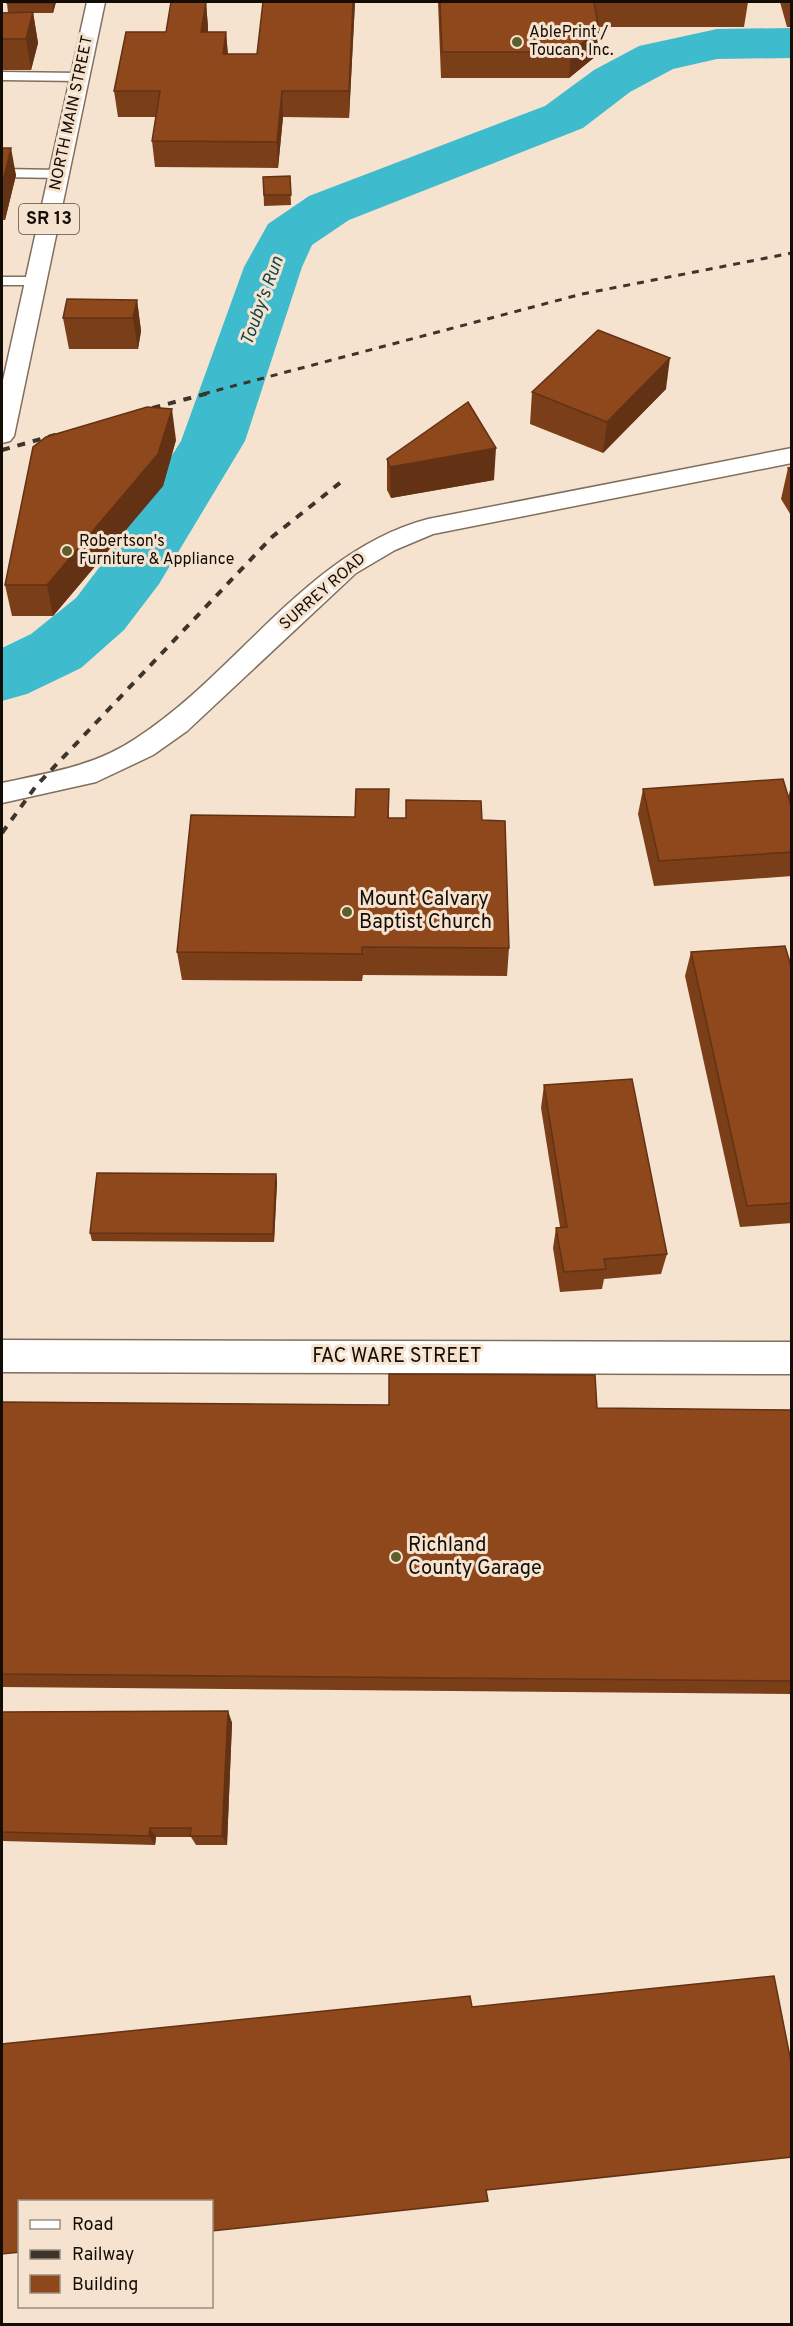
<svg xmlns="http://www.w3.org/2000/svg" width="793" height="2326" font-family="Overpass,sans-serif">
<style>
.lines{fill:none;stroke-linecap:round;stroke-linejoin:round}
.river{fill:#3fbbce;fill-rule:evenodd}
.lane-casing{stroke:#806f5d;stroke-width:3}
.street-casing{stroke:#806f5d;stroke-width:3}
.highway-casing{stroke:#806f5d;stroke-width:3}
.lane{fill:#fff;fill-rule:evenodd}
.street{fill:#fff;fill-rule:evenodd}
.highway{fill:#fff;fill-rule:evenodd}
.rail-far1{stroke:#3d342b;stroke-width:3;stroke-dasharray:7 7;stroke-linecap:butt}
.rail{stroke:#3d342b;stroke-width:4;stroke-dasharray:8 8;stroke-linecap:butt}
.wall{fill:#7a3e18}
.shaded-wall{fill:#633214}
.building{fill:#8e481c;stroke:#633214;stroke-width:1.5}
.poi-dot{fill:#5f5e2a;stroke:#f6e3cf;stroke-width:2}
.labels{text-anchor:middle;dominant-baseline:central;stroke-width:6;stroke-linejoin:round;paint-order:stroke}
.far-poi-label{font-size:16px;fill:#130d06;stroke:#f6e3cf;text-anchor:start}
.far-street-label{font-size:16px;fill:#130d06;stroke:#f6e3cf}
.shield{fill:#f6e3cf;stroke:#574d42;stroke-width:1.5}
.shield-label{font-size:18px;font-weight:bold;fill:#130d06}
.far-water-label{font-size:18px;font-style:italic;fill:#0e454d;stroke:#f6e3cf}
.poi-label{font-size:20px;fill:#130d06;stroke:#f6e3cf;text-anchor:start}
.street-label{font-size:20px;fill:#130d06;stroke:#f6e3cf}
</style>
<rect width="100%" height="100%" fill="#f6e3cf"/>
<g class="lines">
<path class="river" d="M792 28V58L717 59 673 69 630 92 583 128 349 220 312 245 302 267 245 441 159 584 124 630 81 668 27 694 2 701V648L31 634 76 598 111 552 181 441 244 267 268 224 309 196 545 106 594 70 639 46 717 29Z"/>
<defs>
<g id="lane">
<path d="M2 72 79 73 85 77 79 81 2 80Z"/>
<path d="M2 169 59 170 66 174 59 178 2 177Z"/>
<path d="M2 277H35L42 281 35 285H2Z"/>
</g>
<g id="street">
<path d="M792 448V463L433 534 395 550 356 573 187 731 153 755 96 782 2 803V783C48 773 95 766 135 739 237 674 307 551 428 519Z"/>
<path d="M2 1340 792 1342V1374L2 1372Z"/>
</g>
<path id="highway" d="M87 2H105L14 436 10 441 2 443V385Z"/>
</defs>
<use href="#lane" class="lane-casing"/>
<use href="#street" class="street-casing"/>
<use href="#highway" class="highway-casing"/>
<use href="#lane" class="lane"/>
<use href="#street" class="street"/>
<use href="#highway" class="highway"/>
<path class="rail-far1" d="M203 394 582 294 792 253"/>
<g class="rail">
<path d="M137 412 209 393"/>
<path d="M2 450 62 433"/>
<path d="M2 833 36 786 272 537 341 482"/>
</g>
</g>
<g class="wall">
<path d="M56 2 53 13H33L38 43 31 70H2V13H8L7 3Z"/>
<path d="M206 2 208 28V32H226L228 54H257L355 2 349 118 283 117 278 168 155 167 152 141 156 117H118L114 91 166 32Z"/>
<path d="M438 2H748L744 27H598L596 56 569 78H441Z"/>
<path d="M780 2H792V27H787Z"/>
<path d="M2 148 16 175 5 220H2Z"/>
<path d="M290 176 291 205 264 206 263 177Z"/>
<path d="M137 300 141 331 138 349H69L63 318Z"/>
<path d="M666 389 603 453 530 424 532 392Z"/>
<path d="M176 440 163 486 53 616H12L5 585Z"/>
<path d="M387 459 494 480 391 498 387 490Z"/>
<path d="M792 467V517L781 499 788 468Z"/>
<path d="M792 783V876L654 886 638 814 643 789 788 797Z"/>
<path d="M389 789V818L482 820 509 948 507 976 363 975 362 981 182 980 177 952 355 817Z"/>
<path d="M691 952 792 969V1223L740 1227 685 976Z"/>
<path d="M544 1085 667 1254 661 1274 604 1279 602 1289 560 1292 553 1248 556 1228 560 1227 541 1108Z"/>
<path d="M276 1174 277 1182 274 1242 92 1241 90 1233Z"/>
<path d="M2 1402 389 1405 597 1408 792 1410V1694L2 1687Z"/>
<path d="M228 1711 232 1723 227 1845H196L191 1837H156L155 1845 2 1841V1712Z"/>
</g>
<g class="shaded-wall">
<path d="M52 2H56L53 13 52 3Z"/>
<path d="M206 2 208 28 204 58 201 32Z"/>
<path d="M353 2H355L349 118V91Z"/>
<path d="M33 12 38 43 31 70 26 39Z"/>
<path d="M599 30 596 56 569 78 571 52Z"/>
<path d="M226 32 228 58 223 54Z"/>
<path d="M282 91 283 117 278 168 277 142Z"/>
<path d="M11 148 16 175 5 220 2 203V186Z"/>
<path d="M137 300 141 331 138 349 133 318Z"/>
<path d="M670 358 666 389 603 453 607 422Z"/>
<path d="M172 409 176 440 163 486 53 616 47 585Z"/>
<path d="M496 448 494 480 391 498 390 467Z"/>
<path d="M276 1174 277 1182 274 1242 273 1234Z"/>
<path d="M228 1711 232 1723 227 1845 222 1836Z"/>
<path d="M150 1828 156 1837 155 1845 149 1836Z"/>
</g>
<g class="building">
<rect x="7" y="2" width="45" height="1"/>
<path d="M171 2H206L201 32H226L223 54H257L263 2H353L349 91H282L277 142 152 141 160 91H114L126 32H166Z"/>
<path d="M440 2H594L599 30 571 52H442Z"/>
<path d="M33 12 26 39H2V13Z"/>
<path d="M2 148H11L2 186Z"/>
<path d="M290 176 291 195H264L263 177Z"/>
<path d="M67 299 137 300 133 318H63Z"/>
<path d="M598 330 670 358 607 422 532 392Z"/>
<path d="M468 402 496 448 390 467 387 459Z"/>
<path d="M147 407 172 409 158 454 47 585H5L33 447 46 437Z"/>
<path d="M792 467V474L788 468Z"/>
<path d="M783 779 792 809V852L659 861 643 789Z"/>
<path d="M356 789H389L388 818H406V800L481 801 482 820 505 821 509 948 362 947V954L177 952 191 815 355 817Z"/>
<path d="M785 946 792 969V1203L747 1206 691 952Z"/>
<path d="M632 1079 667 1254 604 1259 606 1269 564 1272 556 1228 567 1227 544 1085Z"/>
<path d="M97 1173 276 1174 273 1234 90 1233Z"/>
<path d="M389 1374 595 1375 597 1408 792 1410V1681L2 1674V1402L389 1405Z"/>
<path d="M228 1711 222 1836H190L191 1828H150L149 1836 2 1832V1712Z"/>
<path d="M774 1976 792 2067V2157L486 2190 488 2201 212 2231V2202H20V2252L2 2254V2044L470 1996 472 2007Z"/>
</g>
<g class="poi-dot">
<circle cx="517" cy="42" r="6"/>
<circle cx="67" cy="551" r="6"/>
<circle cx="347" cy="912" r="6"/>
<circle cx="396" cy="1557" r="6"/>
</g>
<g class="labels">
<g class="far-poi-label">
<text x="529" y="33">AblePrint /<tspan x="529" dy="18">Toucan, Inc.</tspan></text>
<text x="79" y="542">Robertson's<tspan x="79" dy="18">Furniture &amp; Appliance</tspan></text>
</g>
<g class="far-street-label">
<text transform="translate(72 113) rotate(-78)">NORTH MAIN STREET</text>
<text transform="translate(323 592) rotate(-41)">SURREY ROAD</text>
</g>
<rect class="shield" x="19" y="204" width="60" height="30" rx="4.5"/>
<g class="shield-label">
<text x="49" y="219">SR 13</text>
</g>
<g class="far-water-label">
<text transform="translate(263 301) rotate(-70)">Touby's Run</text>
</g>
<g class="poi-label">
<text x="359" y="900">Mount Calvary<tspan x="359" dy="23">Baptist Church</tspan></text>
<text x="408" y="1546">Richland<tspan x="408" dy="23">County Garage</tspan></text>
</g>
<g class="street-label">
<text x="397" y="1357">FAC WARE STREET</text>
</g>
</g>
<rect width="793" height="2326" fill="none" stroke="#130d06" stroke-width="6"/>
<rect x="18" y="2200" width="195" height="108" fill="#f6e3cf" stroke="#9b8d7f" stroke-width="1.5"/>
<rect x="30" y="2220" width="30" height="9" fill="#ffffff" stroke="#9b8d7f" stroke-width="1.5"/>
<text x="72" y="2230" font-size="18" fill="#130d06">Road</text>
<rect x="30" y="2250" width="30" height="9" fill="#3d342b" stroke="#9b8d7f" stroke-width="1.5"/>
<text x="72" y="2260" font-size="18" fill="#130d06">Railway</text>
<rect x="30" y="2275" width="30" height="18" fill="#8e481c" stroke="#9b8d7f" stroke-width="1.5"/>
<text x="72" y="2290" font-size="18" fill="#130d06">Building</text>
</svg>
